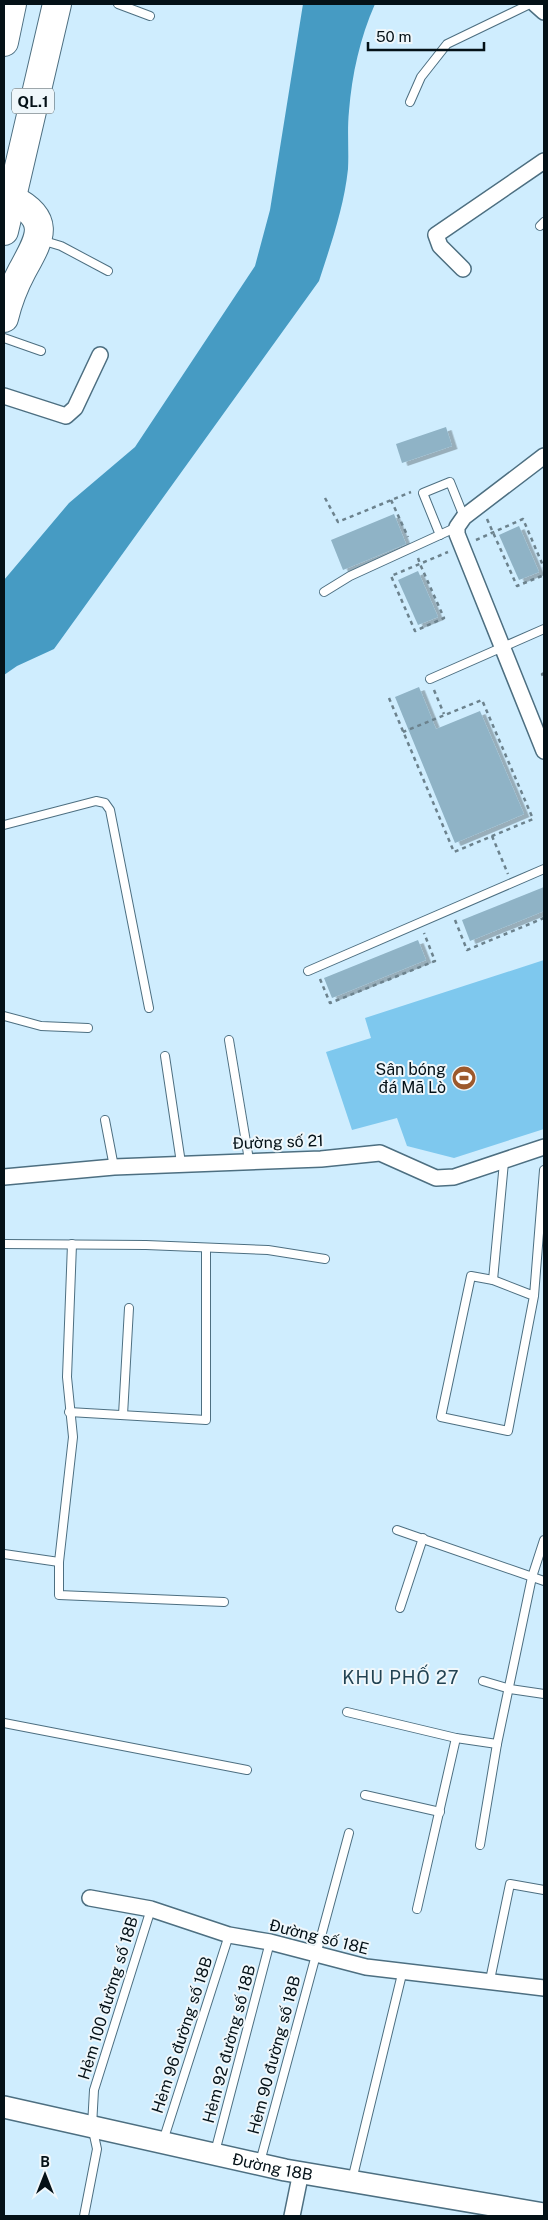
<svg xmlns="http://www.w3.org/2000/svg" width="548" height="2220" font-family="'Public Sans',sans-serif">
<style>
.green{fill:#7ec8ee}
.water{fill:#469bc3}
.building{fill:#8fb3c6;filter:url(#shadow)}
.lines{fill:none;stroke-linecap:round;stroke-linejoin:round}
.lane-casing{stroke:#4d6f81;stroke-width:10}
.street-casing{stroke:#4d6f81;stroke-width:18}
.secondary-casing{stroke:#4d6f81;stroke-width:24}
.highway-casing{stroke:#4d6f81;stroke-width:30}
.path{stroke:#6c828d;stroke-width:2.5;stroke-dasharray:4 4;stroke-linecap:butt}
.lane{stroke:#fff;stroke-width:8}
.street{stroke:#fff;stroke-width:15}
.secondary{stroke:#fff;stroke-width:21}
.highway{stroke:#fff;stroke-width:28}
.labels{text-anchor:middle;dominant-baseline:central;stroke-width:4;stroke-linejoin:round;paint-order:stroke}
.shield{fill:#eff7fb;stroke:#4a565b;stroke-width:1}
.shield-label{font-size:15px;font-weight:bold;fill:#041117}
.poi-label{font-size:16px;fill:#041117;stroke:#eff7fb;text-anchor:end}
.street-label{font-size:16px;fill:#041117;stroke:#eff7fb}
.neighbourhood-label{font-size:18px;letter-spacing:1px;fill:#214252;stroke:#eff7fb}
</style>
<defs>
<filter id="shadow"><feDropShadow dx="5.5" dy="3" stdDeviation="0" flood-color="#0004"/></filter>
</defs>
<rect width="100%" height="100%" fill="#cfedfe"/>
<path class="green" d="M544 960V1129L454 1158 407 1146 397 1118 352 1130 326 1052 371 1038 365 1018Z"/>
<path class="water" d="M303 4H375C360 38 352 74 349 111 347 131 349 150 348 169 344 207 331 244 319 281L54 649 17 666 4 675V580L69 503 135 447 255 266 270 210Z"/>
<g class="building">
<path d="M446 427 452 446 402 463 396 444Z"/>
<path d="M394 514 406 544 343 570 331 540Z"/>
<path d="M519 526 539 572 519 580 499 535Z"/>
<path d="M418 571 438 617 418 625 398 580Z"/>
<path d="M419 687 436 729 480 711 524 814 455 843 395 697Z"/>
<path d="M544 887V911L470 941 462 920Z"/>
<path d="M418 940 426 960 332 998 324 978Z"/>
</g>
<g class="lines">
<defs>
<g id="lane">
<path d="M118 4 150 16"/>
<path d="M410 102 421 77 447 44 530 4"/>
<path d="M540 226 544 222"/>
<path d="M41 240 61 246 108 271"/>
<path d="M4 338 41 351"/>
<path d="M440 535 423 493 450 482 464 517"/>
<path d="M324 592 350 576 457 527"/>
<path d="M430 679 544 629"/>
<path d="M4 825 96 801 105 803 110 810 149 1008"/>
<path d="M308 971 544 869"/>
<path d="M4 1016 41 1026 88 1028"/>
<path d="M229 1040 249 1160"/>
<path d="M165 1056 181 1163"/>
<path d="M105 1120 114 1167"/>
<path d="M4 1244 146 1245 268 1250 325 1259"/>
<path d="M72 1244 67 1377 73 1437 59 1562V1595L224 1602"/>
<path d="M493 1280 504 1162"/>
<path d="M534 1296 493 1280 471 1276 441 1417 508 1431 534 1296 544 1170"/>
<path d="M69 1412 206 1420V1249"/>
<path d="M123 1415 129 1308"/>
<path d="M397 1530 544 1581"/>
<path d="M4 1554 59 1562"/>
<path d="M400 1608 423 1538"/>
<path d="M483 1681 510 1689 544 1694"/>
<path d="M347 1712 456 1738 497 1744"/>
<path d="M4 1723 247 1770"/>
<path d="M365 1795 440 1812"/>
<path d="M480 1845 497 1744 532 1577 544 1540"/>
<path d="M417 1909 456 1738"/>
<path d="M490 1980 510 1884 544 1890"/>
<path d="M163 2141 229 1935"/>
<path d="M215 2152 270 1942"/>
<path d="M260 2162 349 1833"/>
<path d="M352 2180 403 1970"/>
<path d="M84 2216 97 2149 92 2126 94 2090 151 1909"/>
</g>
<g id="street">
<path d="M535 4 544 12"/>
<path d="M463 269 440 246 436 235 544 161"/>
<path d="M4 396 66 416 75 408 100 355"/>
<path d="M544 456 464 517 457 527V534L544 751"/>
<path d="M4 1177 114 1167 321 1159 380 1153 436 1178 454 1177 544 1147"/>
<path d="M90 1898 151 1909 229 1935 270 1942 366 1967 544 1988"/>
<path d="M292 2216 301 2172"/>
</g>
<g id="secondary">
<path id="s1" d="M4 2107 285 2170 544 2214"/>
</g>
<g id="highway">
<path d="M4 42 12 4"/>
<path d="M4 231 57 4"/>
<path d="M4 318C8 302 14 286 22 271 40 238 53 219 10 198"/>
</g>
</defs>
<use href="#lane" class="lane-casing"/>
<use href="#street" class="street-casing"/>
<use href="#secondary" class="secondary-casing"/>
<use href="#highway" class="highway-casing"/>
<g class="path">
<path d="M325 498 338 522 411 492"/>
<path d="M391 500 408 537"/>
<path d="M487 519 517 586 544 575"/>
<path d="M476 540 523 519 544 568"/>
<path d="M418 558 420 564 444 618 415 631 391 576 448 552"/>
<path d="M544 673 542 674 544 678"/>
<path d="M434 690 444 714"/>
<path d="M389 698 454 852 533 819 482 700 403 732"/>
<path d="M492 836 508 874"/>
<path d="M455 920 467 950 544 918"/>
<path d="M320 979 330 1003 435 961 424 933"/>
</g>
<use href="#lane" class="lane"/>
<use href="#street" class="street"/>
<use href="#secondary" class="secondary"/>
<use href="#highway" class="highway"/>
</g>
<defs>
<symbol id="stadium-disc" viewBox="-11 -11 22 22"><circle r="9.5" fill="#9d592c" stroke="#eff7fb"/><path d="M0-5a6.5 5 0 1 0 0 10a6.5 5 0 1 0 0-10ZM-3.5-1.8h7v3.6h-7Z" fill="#fff"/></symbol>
</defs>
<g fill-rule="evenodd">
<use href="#stadium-disc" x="450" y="1064" width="28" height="28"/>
</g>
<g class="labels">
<rect class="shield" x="12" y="88.5" width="42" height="25" rx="4"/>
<g class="shield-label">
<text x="33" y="101">QL.1</text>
</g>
<g class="poi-label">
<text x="446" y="1069">Sân bóng<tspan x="446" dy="18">đá Mã Lò</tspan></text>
</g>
<g class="street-label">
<text transform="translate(278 1142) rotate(-2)">Đường số 21</text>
<text transform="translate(319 1937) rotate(14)">Đường số 18E</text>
<text transform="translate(108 1998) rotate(-73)">Hẻm 100 đường số 18B</text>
<text transform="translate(182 2035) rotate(-72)">Hẻm 96 đường số 18B</text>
<text transform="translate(229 2044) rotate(-75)">Hẻm 92 đường số 18B</text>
<text transform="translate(274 2055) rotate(-75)">Hẻm 90 đường số 18B</text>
<text stroke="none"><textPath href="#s1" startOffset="275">Đường 18B</textPath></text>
</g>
<g class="neighbourhood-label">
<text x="401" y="1677">KHU PHỐ 27</text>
</g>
</g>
<rect width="548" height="2220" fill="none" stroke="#041117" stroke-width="10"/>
<g transform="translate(45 2175)" stroke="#eff7fb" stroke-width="4" paint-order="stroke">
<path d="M0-4L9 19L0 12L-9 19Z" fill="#041117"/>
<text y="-8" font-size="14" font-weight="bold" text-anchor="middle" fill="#041117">B</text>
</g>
<path d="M368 42v8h116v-8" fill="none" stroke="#041117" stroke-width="2.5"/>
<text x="376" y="42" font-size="15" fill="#041117" stroke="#eff7fb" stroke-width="4" paint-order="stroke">50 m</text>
</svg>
